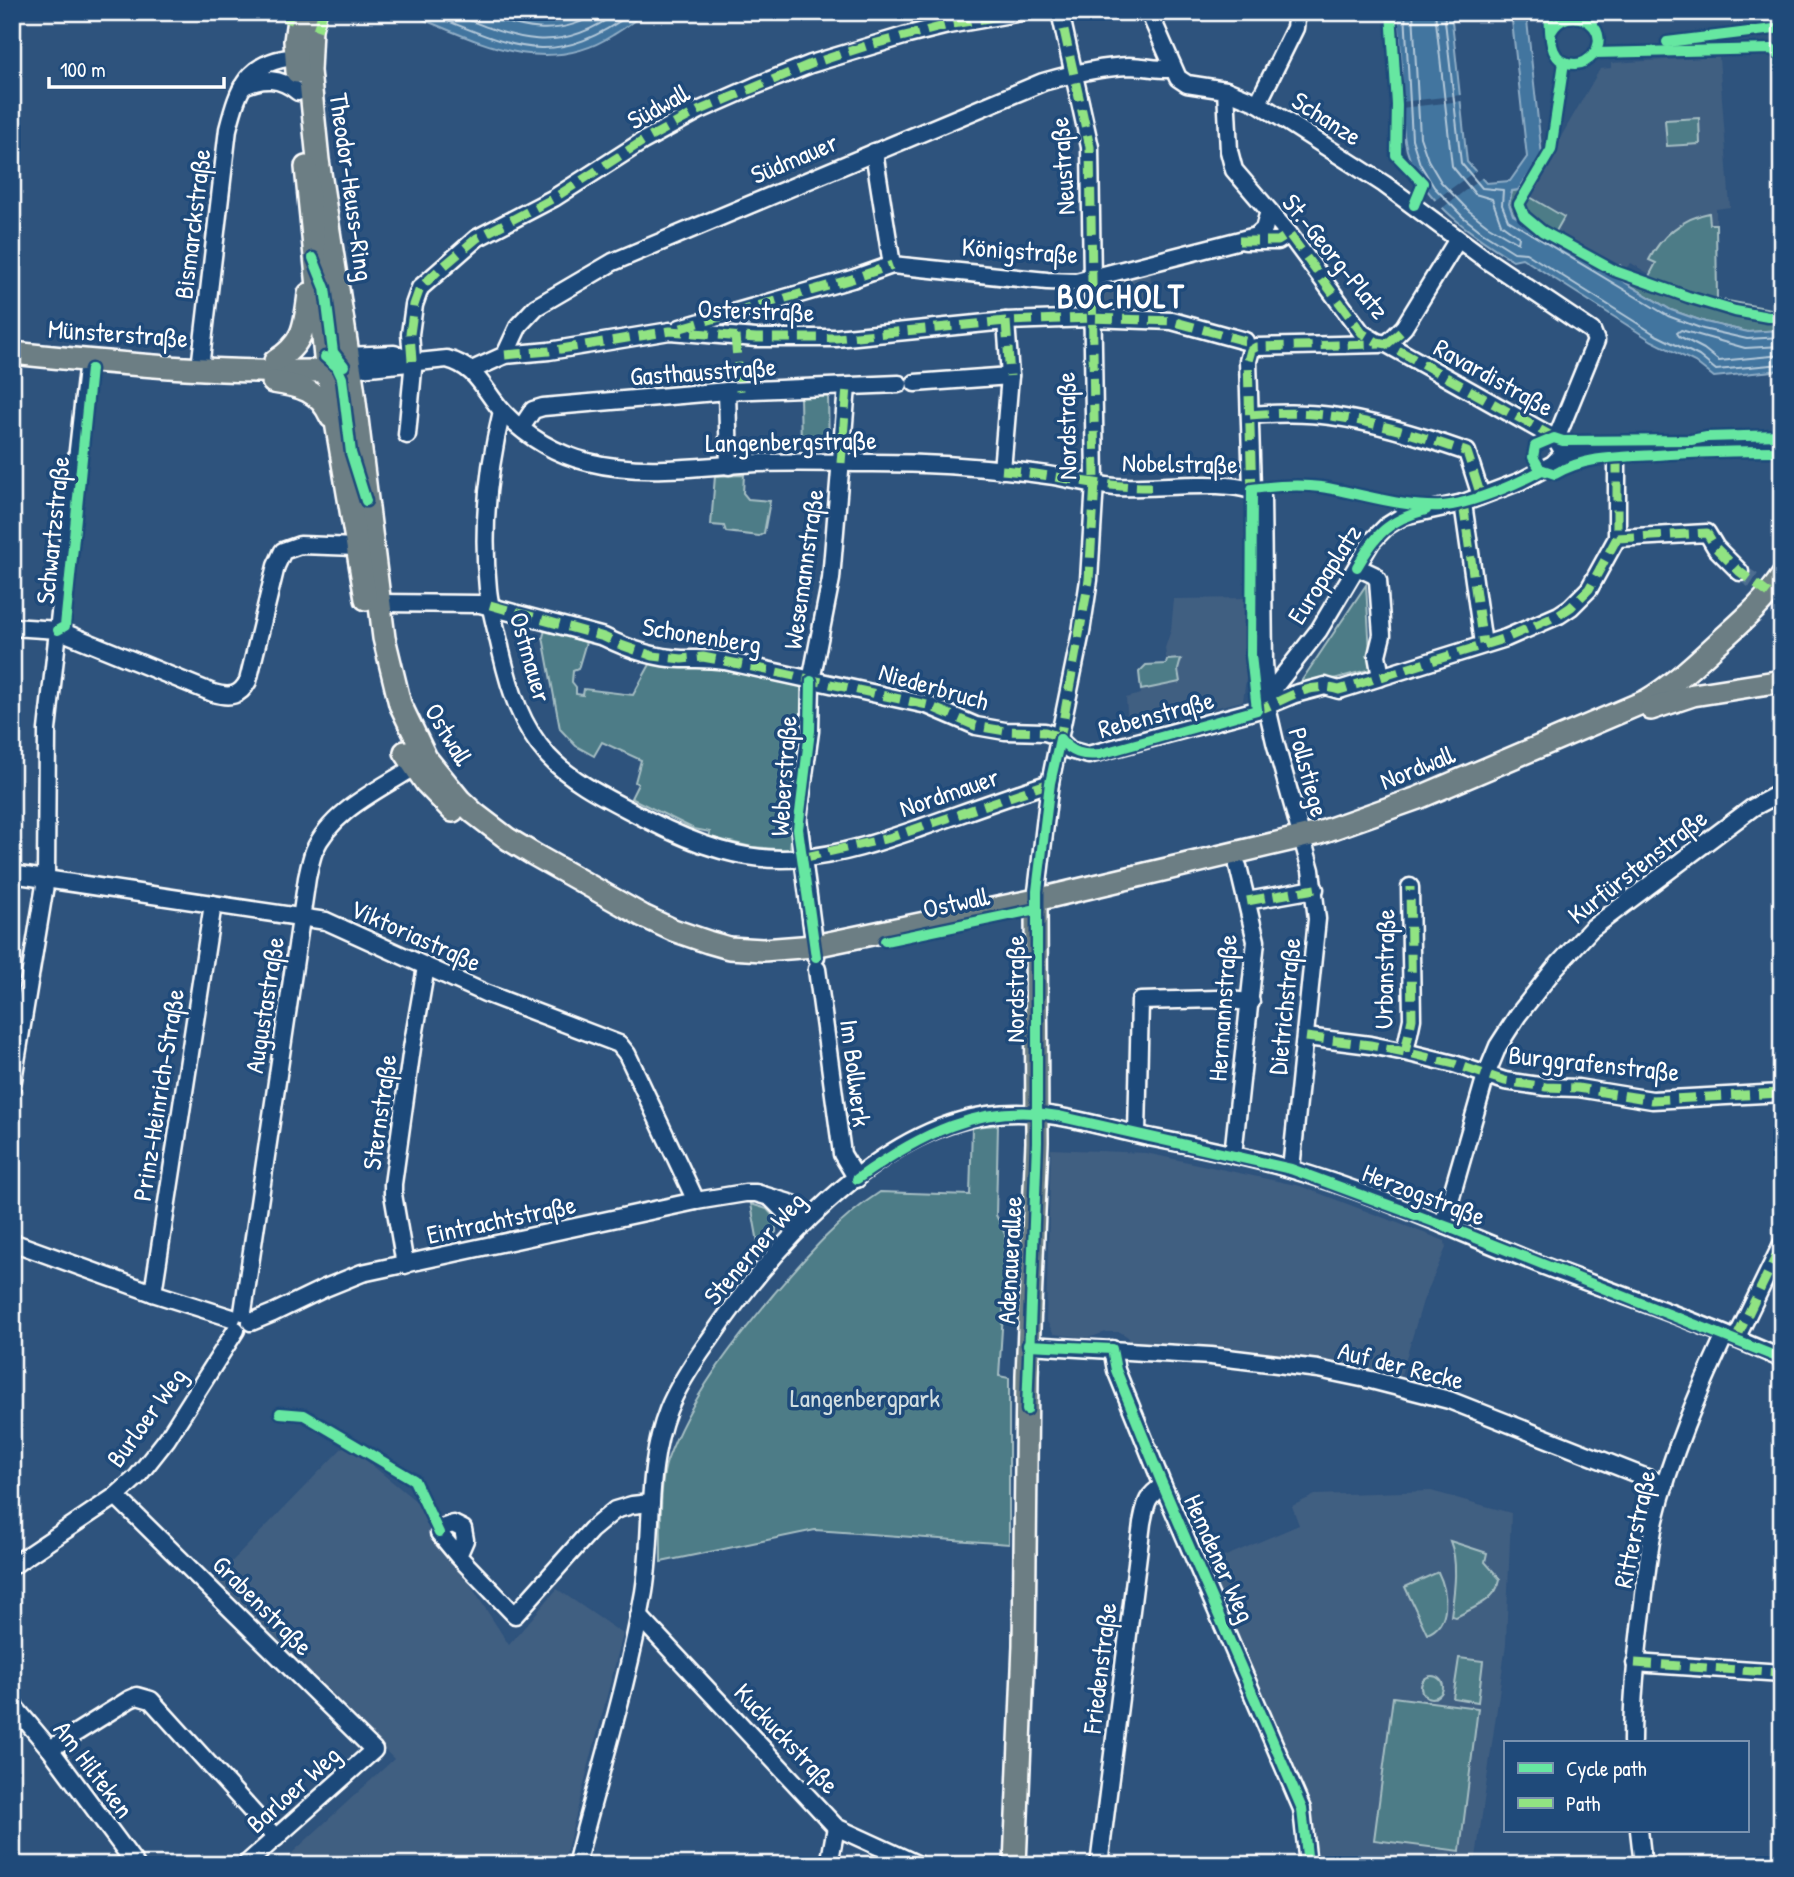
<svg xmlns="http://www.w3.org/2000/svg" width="1794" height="1877" font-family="'Patrick Hand',sans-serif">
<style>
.built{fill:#405e81}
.green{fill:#4d7c87;stroke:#a6bec3;stroke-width:2}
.water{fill:#42759f;stroke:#8eacc5;stroke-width:2}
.pier{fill:#2e537d}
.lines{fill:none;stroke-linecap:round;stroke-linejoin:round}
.shore{stroke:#b3c8d9;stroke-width:2}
.stream{stroke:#8eacc5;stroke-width:3.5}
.minor-tunnel{stroke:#4d6d90;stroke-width:16;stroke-dasharray:16 8;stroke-linecap:butt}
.minor-casing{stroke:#fff;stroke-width:21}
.major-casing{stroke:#fff;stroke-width:26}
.minor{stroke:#1f4a7a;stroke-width:16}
.major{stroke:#6c7e84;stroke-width:21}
.quiet{stroke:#91e382;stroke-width:9;stroke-dasharray:18 9;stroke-linecap:butt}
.cycleway-casing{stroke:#1f4a7a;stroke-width:15}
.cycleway{stroke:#66e7a1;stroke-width:10}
.labels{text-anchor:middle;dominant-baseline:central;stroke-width:7;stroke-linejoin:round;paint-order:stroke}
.street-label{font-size:26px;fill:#fff;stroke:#1f4a7a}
.park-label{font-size:26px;fill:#d2dee1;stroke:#1f4a7a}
.district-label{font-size:33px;font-weight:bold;letter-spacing:2px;fill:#fff;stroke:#1f4a7a}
</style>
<rect width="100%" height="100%" fill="#2e537d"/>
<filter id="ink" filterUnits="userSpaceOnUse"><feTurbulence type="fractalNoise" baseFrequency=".0143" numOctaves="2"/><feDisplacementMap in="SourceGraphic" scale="14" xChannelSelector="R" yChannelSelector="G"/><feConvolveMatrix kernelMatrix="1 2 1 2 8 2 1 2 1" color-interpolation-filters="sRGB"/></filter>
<g filter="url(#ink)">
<g class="built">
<path d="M1719 57 1730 207 1716 209 1717 302 1651 275 1631 263 1626 268 1630 271 1624 274 1616 269 1610 262 1555 232 1520 199 1545 155 1555 147 1600 69 1611 68V63Z"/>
<path d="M1150 263 1153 319 1091 318V278Z"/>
<path d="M1247 598 1246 679 1243 701 1164 719 1163 716 1128 725 1126 698 1141 694 1139 672 1146 665 1167 664 1165 648 1171 630 1174 599Z"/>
<path d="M1051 1149 1146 1153 1300 1186 1445 1241 1446 1248 1423 1301 1401 1375 1395 1377 1297 1358 1213 1348 1131 1342 1128 1337 1120 1332H1106L1088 1338 1054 1334 1046 1320Z"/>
<path d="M346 1444 417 1502 509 1645 557 1589 623 1634 563 1865H279L394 1759 215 1579Z"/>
<path d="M1431 1491 1511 1513 1506 1644 1475 1865 1316 1857 1308 1804 1205 1565 1299 1525 1292 1506 1315 1495Z"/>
</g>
<g class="green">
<path d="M1699 118 1700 144 1667 146 1665 120Z"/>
<path d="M1518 190 1564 217 1555 233 1609 261 1617 268 1620 265 1644 286 1656 263 1649 260C1661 236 1683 218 1709 213L1710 224H1716L1717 299 1782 311V330L1748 332 1705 322 1671 310 1513 215 1509 204 1512 191Z"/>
<path d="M828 395 829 448 801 447 800 396Z"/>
<path d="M744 475 743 493 748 499 770 501 764 533 759 536 726 532 724 526 711 525 715 476Z"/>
<path d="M1366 585 1371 669 1296 689Z"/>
<path d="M545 630 586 642 578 669 573 671 572 682 576 687V694L583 695 584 689 633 695 653 659 696 662 805 687 790 850 752 847 709 837 710 832 694 829 631 798 638 784 635 782 641 760 602 742 594 756 576 746 560 729 543 637Z"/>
<path d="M1181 659 1178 670 1180 682 1141 690 1139 672 1146 665 1166 664 1167 660Z"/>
<path d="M998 1125 996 1215 1005 1234 1007 1250 999 1376 1009 1378V1544L815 1530 661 1562C661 1535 659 1484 667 1461 690 1398 731 1346 773 1295 805 1258 838 1219 880 1192L970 1195 972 1127Z"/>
<path d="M751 1204 767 1209 776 1219V1232L759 1248Z"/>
<path d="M1450 1541 1487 1553 1485 1562 1500 1579C1496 1601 1474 1607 1456 1617L1451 1616C1454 1593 1459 1563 1450 1541Z"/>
<path d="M1438 1572C1448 1592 1451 1625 1427 1634L1405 1587Z"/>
<path d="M1459 1658 1483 1661 1478 1702 1453 1698Z"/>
<circle cx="1432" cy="1687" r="11"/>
<path d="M1393 1697 1478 1708 1460 1851 1374 1840Z"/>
</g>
<g class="water">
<path d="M405 12H643C635 22 623 29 613 35 543 80 473 39 405 12Z"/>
<path d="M1398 12H1451L1467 162 1486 183 1510 181 1527 157 1511 12H1526L1542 156 1518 190 1512 191 1509 204 1513 215 1671 310 1705 322 1748 332 1782 330V370L1714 377 1695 362 1652 341 1522 258 1513 260C1469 233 1414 196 1405 141 1401 120 1402 98 1402 76 1402 55 1399 34 1398 12Z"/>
</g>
<g class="pier">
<path d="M1461 95 1462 101 1401 108V102Z"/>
<path d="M1478 169 1484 176 1441 209 1434 201Z"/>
</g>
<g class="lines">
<g class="shore">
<path d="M425 12C511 45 550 73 633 12"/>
<path d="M449 12C513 38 556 58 618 12"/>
<path d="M477 12C521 29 557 39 600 12"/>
<path d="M1405 12 1412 139 1420 164 1434 187 1463 217 1482 232 1514 252 1526 253 1656 335 1699 356 1716 370 1782 364"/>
<path d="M1413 12 1420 137 1428 160 1441 182 1469 211 1487 225 1518 243 1519 237 1501 224 1492 199 1475 194 1452 166 1435 12"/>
<path d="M1444 12 1461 163 1482 188 1503 190 1502 205 1508 220 1668 316 1703 329 1747 339 1782 337"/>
<path d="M1782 346 1745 348 1681 330 1677 333 1679 336 1704 349 1719 361 1782 355"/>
</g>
<path class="stream" d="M722 324 740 319 741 324 748 326"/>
<path class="minor-tunnel" d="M1740 572 1760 585"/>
<defs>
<g id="minor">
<path d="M1149 12 1178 78 1187 84 1226 90 1258 103 1384 184 1488 261 1592 331 1596 341 1556 439"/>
<path d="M242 87C263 77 280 77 298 92"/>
<path d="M1226 90 1229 151 1234 170 1289 234 1362 333 1377 342 1387 344 1556 439 1564 453"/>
<path d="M1258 103 1295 28 1297 12"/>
<path d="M874 152 892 265"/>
<path d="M1245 241H1278L1289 234"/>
<path d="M1006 321 1010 376"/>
<path d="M680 328 852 279 892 265 1047 281 1076 282 1256 236 1264 229 1269 211"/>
<path d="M1387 344 1404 327 1458 239"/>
<path d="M505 355 549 351 670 331 756 338H836L1006 321 1091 318 1172 321 1245 341"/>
<path d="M347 356 394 354 404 358"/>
<path d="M200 368 228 129C239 87 247 61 296 57"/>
<path d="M350 369 447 359C478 367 483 390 503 412 526 436 556 454 588 462 644 476 700 466 757 463 795 462 834 463 873 463 931 463 990 467 1047 475 1070 478 1093 485 1115 487 1153 490 1230 476 1262 495L1264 662 1267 707 1275 742 1311 870 1317 919 1291 1169"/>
<path d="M472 370 505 355 519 325 536 307 613 262 1043 82C1071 74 1099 67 1129 66 1144 66 1158 70 1173 69"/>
<path d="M915 383 1010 376 1002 470"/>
<path d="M727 391 729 466"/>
<path d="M502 411C488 468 482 531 488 589 490 610 497 631 501 651 510 690 521 726 548 756 574 784 613 801 646 819 694 844 747 864 802 858 842 855 882 841 920 828 963 813 1006 797 1050 783"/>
<path d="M1250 415C1277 413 1304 412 1331 416 1376 422 1424 437 1467 452L1481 496"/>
<path d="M521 428 533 410 543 407 727 391 899 384"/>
<path d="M407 435 413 370 410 334 414 305 420 288 477 238 554 198 643 141 698 111 755 86 811 64 904 36 948 25 1022 12"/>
<path d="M1564 453 1782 444"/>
<path d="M1252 489 1248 361 1251 350 1256 347 1381 344"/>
<path d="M1463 503 1483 644"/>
<path d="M1617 538 1707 533 1716 548 1740 572"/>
<path d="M1357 567 1374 575 1378 580 1382 635 1377 655 1381 677"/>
<path d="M380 603 480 604 604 637C628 649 654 658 682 659 700 659 707 658 725 661L927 705 976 726 1005 731 1045 732 1054 735 1070 750 1088 755 1257 710 1295 694 1325 686 1339 690 1506 638 1559 615 1571 607 1589 589 1617 538V452"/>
<path d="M12 627 58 630 213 693C230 698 240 696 248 681L276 566 283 551 300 545 357 547"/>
<path d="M1269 702 1276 685 1319 630 1372 541 1387 526 1403 516 1463 503 1521 481 1553 464 1564 453"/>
<path d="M12 874 326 921 485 993 619 1044 627 1054 696 1201"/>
<path d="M1036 900 1050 783 1081 632 1089 580 1095 483 1090 147 1060 12"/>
<path d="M1247 901 1315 889"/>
<path d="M816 957 798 819 810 731 811 681 831 579 847 387"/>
<path d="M817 969 842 1154 857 1179"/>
<path d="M1306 1037 1370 1045 1405 1052 1454 1064 1505 1081 1546 1087 1578 1088 1652 1100 1782 1093"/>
<path d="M1405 1052 1412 1019 1410 887"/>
<path d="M12 1086 46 879 47 730 88 360"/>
<path d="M1137 1134 1140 1001 1217 999 1251 1002"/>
<path d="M1233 1155 1256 941 1238 866"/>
<path d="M771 1198 786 1213 796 1230"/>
<path d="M1443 1225 1486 1075 1498 1046 1518 1015 1555 968 1591 929 1752 808 1782 792"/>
<path d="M12 1242 153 1293 232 1318"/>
<path d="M405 1265 393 1194V1184L412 1048 426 967"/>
<path d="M153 1293 213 904"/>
<path d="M243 1312 307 878C309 869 311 859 314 851 333 807 387 787 423 761"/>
<path d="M251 1322 273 1313 325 1288 362 1273 696 1201 745 1193H756L793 1204 810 1217"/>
<path d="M1736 1339 1782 1244"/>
<path d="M1028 1345 1211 1356 1318 1369 1371 1380 1449 1400 1665 1485"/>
<path d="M1112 1349 1116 1370 1161 1481 1302 1809 1308 1865"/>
<path d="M116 1496 374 1750 245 1865"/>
<path d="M458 1556 439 1533 444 1527 453 1524 463 1529 465 1540 458 1556 515 1615 591 1530 615 1510 632 1505 650 1503"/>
<path d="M12 1566 116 1496 137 1477 167 1439 236 1330"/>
<path d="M639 1616 836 1827 919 1865"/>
<path d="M1635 1663 1782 1673"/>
<path d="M12 1704 50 1749 136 1865"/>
<path d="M1632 1742C1632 1696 1637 1650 1643 1604 1646 1576 1649 1547 1655 1520 1670 1457 1698 1393 1725 1335"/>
<path d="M50 1749 130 1699 137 1696 151 1700 276 1838"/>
<path d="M1639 1830 1643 1865"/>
<path d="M576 1865C599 1774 628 1684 644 1592 654 1530 645 1469 668 1410 678 1385 693 1363 708 1342 769 1252 875 1131 988 1115 1044 1107 1090 1124 1144 1136 1193 1146 1242 1155 1290 1169 1377 1194 1460 1233 1544 1266 1624 1296 1705 1324 1782 1359"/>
<path d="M829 1865 836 1827"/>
<path d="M1099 1865 1142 1523C1146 1504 1146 1496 1163 1486"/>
</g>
<g id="major">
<path d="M315 12 311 29 309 71 318 160 353 386 384 638 400 704 426 758 460 800 474 813 508 839 533 854 643 916 673 930 708 942 729 948 763 950 814 946 1036 900 1319 833 1418 798 1646 701C1673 685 1695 664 1718 643 1741 622 1765 602 1782 576"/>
<path d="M297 72 295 41 299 12"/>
<path d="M306 167 325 357 366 599"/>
<path d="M12 353C121 364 231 375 341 370"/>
<path d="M275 361C304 344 305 325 309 294"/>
<path d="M273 382C300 386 319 390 331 417"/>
<path d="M1651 709 1693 695 1782 681"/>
<path d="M405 752 426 783 453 811"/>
<path d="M1015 1865 1024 1645 1027 1375 1037 1142 1036 900"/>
</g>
</defs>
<use href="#minor" class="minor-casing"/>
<use href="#major" class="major-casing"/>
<use href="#minor" class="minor"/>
<use href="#major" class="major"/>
<g class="quiet">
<path d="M287 23 291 12"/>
<path d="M317 30 323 12"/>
<path d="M1239 241H1278L1289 234 1362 333 1377 342 1387 344 1555 438"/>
<path d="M1006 321 1010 376"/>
<path d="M681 328 852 279 892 265"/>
<path d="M735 336 740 391"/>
<path d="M1387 344 1402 331"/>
<path d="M505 355 549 351 670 331 756 338H836L1006 321 1091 318 1172 321 1245 341"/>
<path d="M412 361 410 334 414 305 420 288 438 271 477 238 554 198 643 141 698 111 811 64 866 46 948 25 1022 12"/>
<path d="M1250 415C1277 413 1304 412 1331 416 1376 422 1424 437 1467 452L1481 496"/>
<path d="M841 463 847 387"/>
<path d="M1002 470C1052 474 1101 488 1151 487"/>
<path d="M1252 495 1248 361 1251 350 1256 347 1380 344"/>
<path d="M1463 503 1483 644"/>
<path d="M1617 538 1707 533 1716 548 1740 572 1769 594"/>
<path d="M490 605 604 637 621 645 653 656 682 659 703 657 744 665 927 705 976 726 1005 731 1045 732 1054 735 1063 743"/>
<path d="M1253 712C1282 703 1307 680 1339 690L1506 638 1559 615 1571 607 1589 589 1617 538V453"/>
<path d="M1059 744 1089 580 1095 483 1090 147 1060 12"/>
<path d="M802 858 889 838 1050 783"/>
<path d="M1247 901 1315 889"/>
<path d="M1306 1037 1370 1045 1405 1052 1454 1064 1505 1081 1546 1087 1578 1088 1652 1100 1782 1093"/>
<path d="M1405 1052 1412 1019 1410 887"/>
<path d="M1736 1339 1782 1244"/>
<path d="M1635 1663 1782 1673"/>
</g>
<defs>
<g id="cycleway">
<path d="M1391 12 1397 105 1396 155 1423 183 1414 205"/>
<path d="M1549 12C1551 31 1546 64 1575 64 1582 64 1589 60 1594 54 1613 26 1569 0 1551 32"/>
<path d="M1667 42 1782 28"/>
<path d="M1594 53 1772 49 1781 57 1782 73"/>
<path d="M1564 62 1551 150 1519 204 1524 216 1542 231 1615 271 1688 297 1735 311 1768 317H1782"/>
<path d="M313 258 325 288 333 352 344 366"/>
<path d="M325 357 337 367 342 378 351 453 366 501"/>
<path d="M1782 435 1707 437 1691 440 1563 441 1554 438 1535 446 1533 457 1540 469 1555 474C1585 456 1621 457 1656 455 1698 452 1740 451 1782 451"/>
<path d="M1357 567C1376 534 1388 520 1426 510"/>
<path d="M58 630 65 626 91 369"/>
<path d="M811 681 810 731 798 829 816 957"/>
<path d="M1060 739C1072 753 1082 756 1100 754L1257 710 1251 655 1252 489C1273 486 1300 484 1321 487 1361 493 1401 508 1442 506 1469 505 1519 483 1542 470"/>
<path d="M885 941 1037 909"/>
<path d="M857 1179C917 1136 982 1101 1058 1116L1291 1169 1456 1230 1782 1359"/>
<path d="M1028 1345 1112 1349 1116 1370 1161 1481 1302 1809 1308 1865"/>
<path d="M1027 1410 1037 1142V891L1050 783 1060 739"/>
<path d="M280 1413 304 1415 414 1480 439 1533"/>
</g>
</defs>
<use href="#cycleway" class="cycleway-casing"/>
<use href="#cycleway" class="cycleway"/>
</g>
</g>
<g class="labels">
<g class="street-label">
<text transform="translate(658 106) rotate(-29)">Südwall</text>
<text transform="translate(1327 118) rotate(33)">Schanze</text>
<text transform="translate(794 158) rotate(-23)">Südmauer</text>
<text transform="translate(1062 166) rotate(-94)">Neustraße</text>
<text transform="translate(352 187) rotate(82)">Theodor-Heuss-Ring</text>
<text transform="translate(192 224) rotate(-83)">Bismarckstraße</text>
<text transform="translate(1020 250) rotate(4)">Königstraße</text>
<text transform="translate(1336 256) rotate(51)">St.-Georg-Platz</text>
<text transform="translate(756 310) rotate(2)">Osterstraße</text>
<text transform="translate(118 333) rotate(4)">Münsterstraße</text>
<text transform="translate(703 371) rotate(-4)">Gasthausstraße</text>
<text transform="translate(1494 377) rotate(29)">Ravardistraße</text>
<text transform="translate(1066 426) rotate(-91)">Nordstraße</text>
<text transform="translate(791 441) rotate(-1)">Langenbergstraße</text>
<text transform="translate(1180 463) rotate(1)">Nobelstraße</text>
<text transform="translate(52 530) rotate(-84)">Schwartzstraße</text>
<text transform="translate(803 569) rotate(-82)">Wesemannstraße</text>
<text transform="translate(1324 574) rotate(-57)">Europaplatz</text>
<text transform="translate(702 635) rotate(9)">Schonenberg</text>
<text transform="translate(531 657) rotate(74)">Ostmauer</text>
<text transform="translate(934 686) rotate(16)">Niederbruch</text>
<text transform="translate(1156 714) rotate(-15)">Rebenstraße</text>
<text transform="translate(449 734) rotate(59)">Ostwall</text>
<text transform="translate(1417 767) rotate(-22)">Nordwall</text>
<text transform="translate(1309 772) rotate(75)">Pollstiege</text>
<text transform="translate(783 776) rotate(-86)">Weberstraße</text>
<text transform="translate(949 792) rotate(-19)">Nordmauer</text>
<text transform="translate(1637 866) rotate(-38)">Kurfürstenstraße</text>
<text transform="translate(956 902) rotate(-12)">Ostwall</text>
<text transform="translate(416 935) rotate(24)">Viktoriastraße</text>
<text transform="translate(1384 969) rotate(-89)">Urbanstraße</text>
<text transform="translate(1014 989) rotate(-90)">Nordstraße</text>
<text transform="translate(264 1005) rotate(-81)">Augustastraße</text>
<text transform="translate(1284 1006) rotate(-84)">Dietrichstraße</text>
<text transform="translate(1222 1008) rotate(-86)">Hermannstraße</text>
<text transform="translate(1594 1063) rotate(6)">Burggrafenstraße</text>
<text transform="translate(856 1073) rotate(83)">Im Bollwerk</text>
<text transform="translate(158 1095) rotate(-81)">Prinz-Heinrich-Straße</text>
<text transform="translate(379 1112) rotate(-82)">Sternstraße</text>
<text transform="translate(1424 1194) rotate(21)">Herzogstraße</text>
<text transform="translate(501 1219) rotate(-12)">Eintrachtstraße</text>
<text transform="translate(754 1248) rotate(-49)">Stenerner Weg</text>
<text transform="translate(1009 1260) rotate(-87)">Adenauerallee</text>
<text transform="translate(1401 1365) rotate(14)">Auf der Recke</text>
<text transform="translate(146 1417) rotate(-54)">Burloer Weg</text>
<text transform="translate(1634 1529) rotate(-78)">Ritterstraße</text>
<text transform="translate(1220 1558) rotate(66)">Hemdener Weg</text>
<text transform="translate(263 1605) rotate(45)">Grabenstraße</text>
<text transform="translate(1099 1668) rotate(-83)">Friedenstraße</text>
<text transform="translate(787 1738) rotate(47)">Kuckuckstraße</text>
<text transform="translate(94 1769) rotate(53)">Am Hilteken</text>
<text transform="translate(293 1789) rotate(-42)">Barloer Weg</text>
</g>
<g class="park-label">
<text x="865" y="1397">Langenbergpark</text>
</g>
<g class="district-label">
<text x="1121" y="296">BOCHOLT</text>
</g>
</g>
<rect width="1794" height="1877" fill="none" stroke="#1f4a7a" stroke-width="42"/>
<rect x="21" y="21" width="1752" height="1835" fill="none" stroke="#fff" stroke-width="2.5" filter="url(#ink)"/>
<rect x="1504" y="1741" width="245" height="91" fill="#1f4a7a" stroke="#7992af" stroke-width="2"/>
<rect x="1518" y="1763" width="35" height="10" fill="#66e7a1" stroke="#7992af" stroke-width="2"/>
<text x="1566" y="1776" font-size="21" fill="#ffffff">Cycle path</text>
<rect x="1518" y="1798" width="35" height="10" fill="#91e382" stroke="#7992af" stroke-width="2"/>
<text x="1566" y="1811" font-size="21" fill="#ffffff">Path</text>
<path d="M49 77v10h175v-10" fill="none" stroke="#ffffff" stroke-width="3.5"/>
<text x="60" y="77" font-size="21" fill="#ffffff" stroke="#1f4a7a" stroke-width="5" paint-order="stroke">100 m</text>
</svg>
